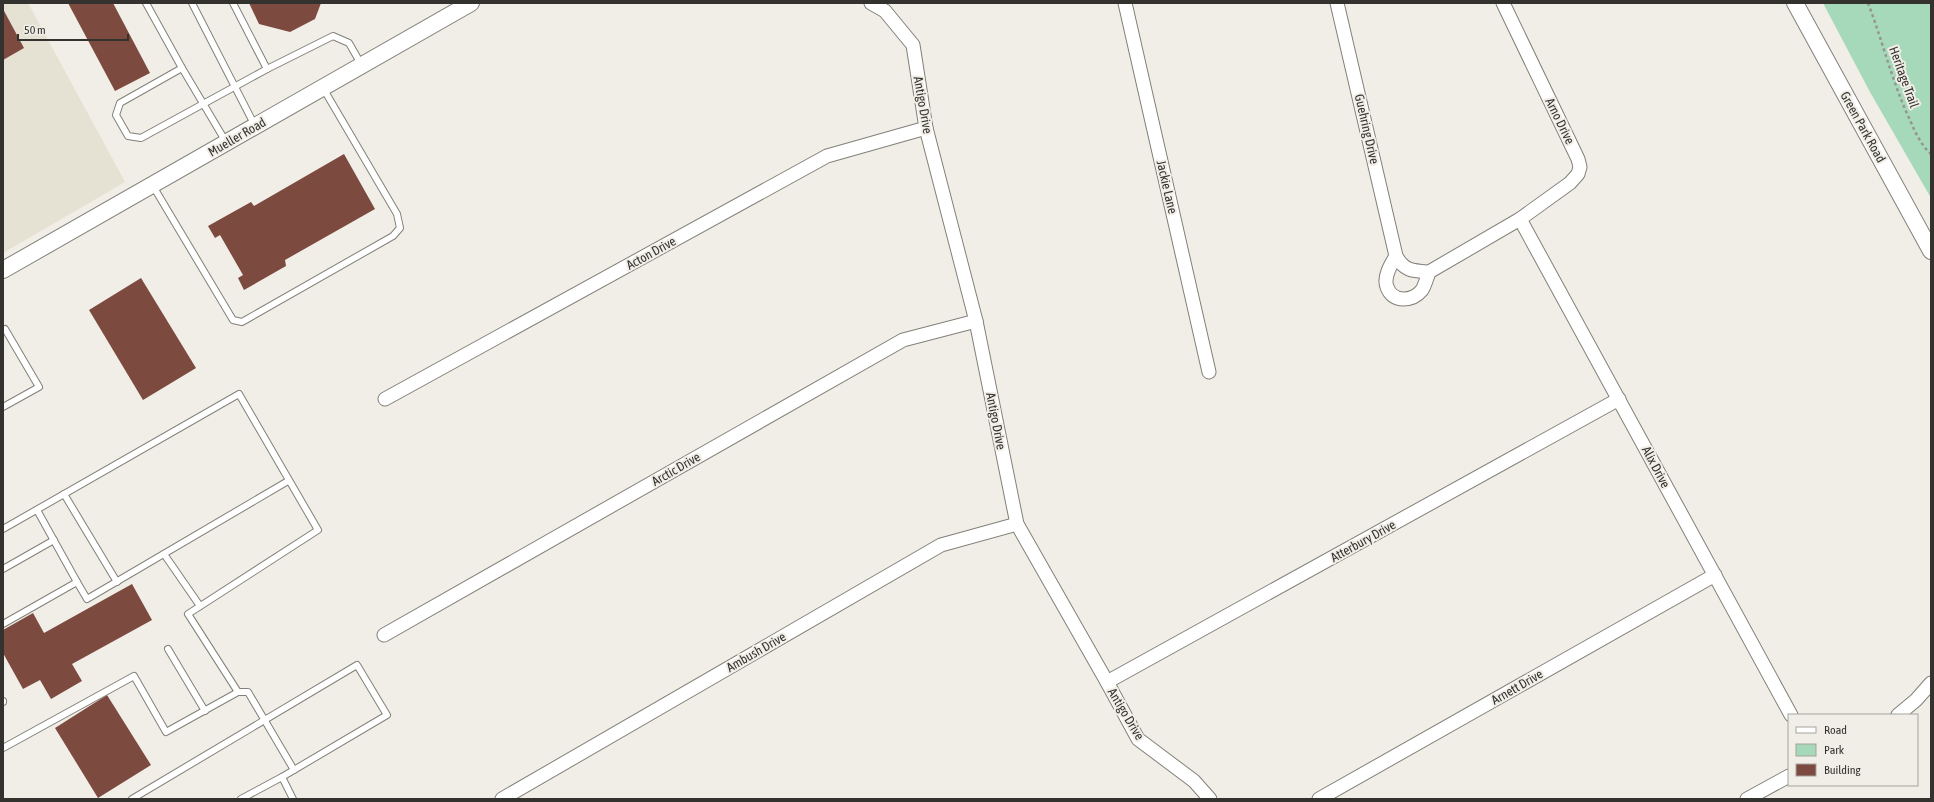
<svg xmlns="http://www.w3.org/2000/svg" width="1934" height="802" font-family="'Asap Condensed',sans-serif">
<style>
.built{fill:#e5e1d3}
.green{fill:#a6d8ba}
.building{fill:#7d4a40}
.lines{fill:none;stroke-linecap:round;stroke-linejoin:round}
.service-casing{stroke:#828079;stroke-width:8}
.minor-casing{stroke:#828079;stroke-width:15}
.tertiary-casing{stroke:#828079;stroke-width:18}
.path{stroke:#96958f;stroke-width:2.5;stroke-dasharray:3 3;stroke-linecap:butt}
.service{stroke:#fff;stroke-width:6}
.minor{stroke:#fff;stroke-width:13}
.tertiary{stroke:#fff;stroke-width:16}
.labels{text-anchor:middle;dominant-baseline:central;stroke-width:4;stroke-linejoin:round;paint-order:stroke}
.street-label{font-size:13px;fill:#33322f;stroke:#f0eee6}
</style>
<rect width="100%" height="100%" fill="#f0eee6"/>
<path class="built" d="M3 3H28L125 182 3 253Z"/>
<path class="green" d="M1823 3H1931V198L1870 92Z"/>
<g class="building">
<path d="M68 3H113L150 73 115 91Z"/>
<path d="M249 3H321L315 19 290 32 259 24Z"/>
<path d="M3 9 24 48 3 60Z"/>
<path d="M344 154 375 209 285 260 286 266 244 290 238 278 243 275 220 235 215 238 208 226 251 202 254 206Z"/>
<path d="M141 278 196 368 143 400 89 310Z"/>
<path d="M132 584 152 620 72 664 82 681 51 699 40 680 23 689 3 653V630L33 613 44 633Z"/>
<path d="M107 695 151 765 98 798 55 728Z"/>
</g>
<g class="lines">
<defs>
<g id="service">
<path d="M146 3 182 68 226 142"/>
<path d="M192 3 255 126"/>
<path d="M233 3 267 69 333 36 349 43 361 64"/>
<path d="M182 68 120 103 116 115 128 136 141 138 267 69"/>
<path d="M153 186 233 320 242 322 393 236 400 228 397 214 323 88"/>
<path d="M3 330 5 329 39 387 3 407"/>
<path d="M64 494 117 582"/>
<path d="M3 529 239 394 318 530 188 614 238 692H248L294 770"/>
<path d="M164 554 200 606"/>
<path d="M3 569 54 540"/>
<path d="M77 582 87 599 288 481"/>
<path d="M3 624 77 582 37 510"/>
<path d="M168 649 205 711"/>
<path d="M3 701V702"/>
<path d="M3 748 134 676 166 732 238 692"/>
<path d="M132 799 357 665 387 715 282 777"/>
<path d="M241 799 282 777 293 799"/>
</g>
<g id="minor">
<path d="M871 3 885 11 913 45 926 128 976 321 1017 524 1107 682 1138 739 1194 781 1210 799"/>
<path d="M1125 3 1209 372"/>
<path d="M1337 3 1396 256C1404 271 1413 271 1429 272L1520 219 1570 183 1578 174 1580 167 1578 159 1503 3"/>
<path d="M1520 219 1791 715"/>
<path d="M1396 256C1391 264 1383 277 1387 287 1393 304 1413 301 1422 290 1425 285 1427 278 1429 272"/>
<path d="M385 399 827 156 926 128"/>
<path d="M384 635 903 340 976 321"/>
<path d="M1107 682 1619 399"/>
<path d="M1898 715 1916 700 1931 683"/>
<path d="M502 799 941 545 1017 524"/>
<path d="M1319 799 1715 575"/>
<path d="M1747 799 1789 776"/>
</g>
<g id="tertiary">
<path d="M1795 3 1931 251"/>
<path d="M3 270 471 3"/>
</g>
</defs>
<use href="#service" class="service-casing"/>
<use href="#minor" class="minor-casing"/>
<use href="#tertiary" class="tertiary-casing"/>
<path class="path" d="M1868 3C1883 42 1892 82 1910 120 1915 132 1921 145 1931 154"/>
<use href="#service" class="service"/>
<use href="#minor" class="minor"/>
<use href="#tertiary" class="tertiary"/>
</g>
<g class="labels">
<g class="street-label">
<text transform="translate(1904 77) rotate(70)">Heritage Trail</text>
<text transform="translate(923 105) rotate(80)">Antigo Drive</text>
<text transform="translate(1560 121) rotate(64)">Arno Drive</text>
<text transform="translate(1863 127) rotate(61)">Green Park Road</text>
<text transform="translate(1367 129) rotate(77)">Guehring Drive</text>
<text transform="translate(237 137) rotate(-30)">Mueller Road</text>
<text transform="translate(1167 187) rotate(77)">Jackie Lane</text>
<text transform="translate(651 253) rotate(-29)">Acton Drive</text>
<text transform="translate(996 421) rotate(79)">Antigo Drive</text>
<text transform="translate(1656 467) rotate(62)">Alix Drive</text>
<text transform="translate(676 469) rotate(-30)">Arctic Drive</text>
<text transform="translate(1363 541) rotate(-29)">Atterbury Drive</text>
<text transform="translate(756 652) rotate(-30)">Ambush Drive</text>
<text transform="translate(1517 687) rotate(-30)">Arnett Drive</text>
<text transform="translate(1126 714) rotate(59)">Antigo Drive</text>
</g>
</g>
<rect width="1934" height="802" fill="none" stroke="#33322f" stroke-width="8"/>
<rect x="1788" y="714" width="130" height="72" fill="#f0eee6" stroke="#a4a39d"/>
<rect x="1796" y="727" width="20" height="6" fill="#ffffff" stroke="#a4a39d"/>
<text x="1824" y="734" font-size="12" fill="#33322f">Road</text>
<rect x="1796" y="744" width="20" height="12" fill="#a6d8ba" stroke="#a4a39d"/>
<text x="1824" y="754" font-size="12" fill="#33322f">Park</text>
<rect x="1796" y="764" width="20" height="12" fill="#7d4a40" stroke="#a4a39d"/>
<text x="1824" y="774" font-size="12" fill="#33322f">Building</text>
<path d="M18 34v6h110v-6" fill="none" stroke="#33322f" stroke-width="2"/>
<text x="24" y="34" font-size="12" fill="#33322f" stroke="#f0eee6" stroke-width="3" paint-order="stroke">50 m</text>
</svg>
